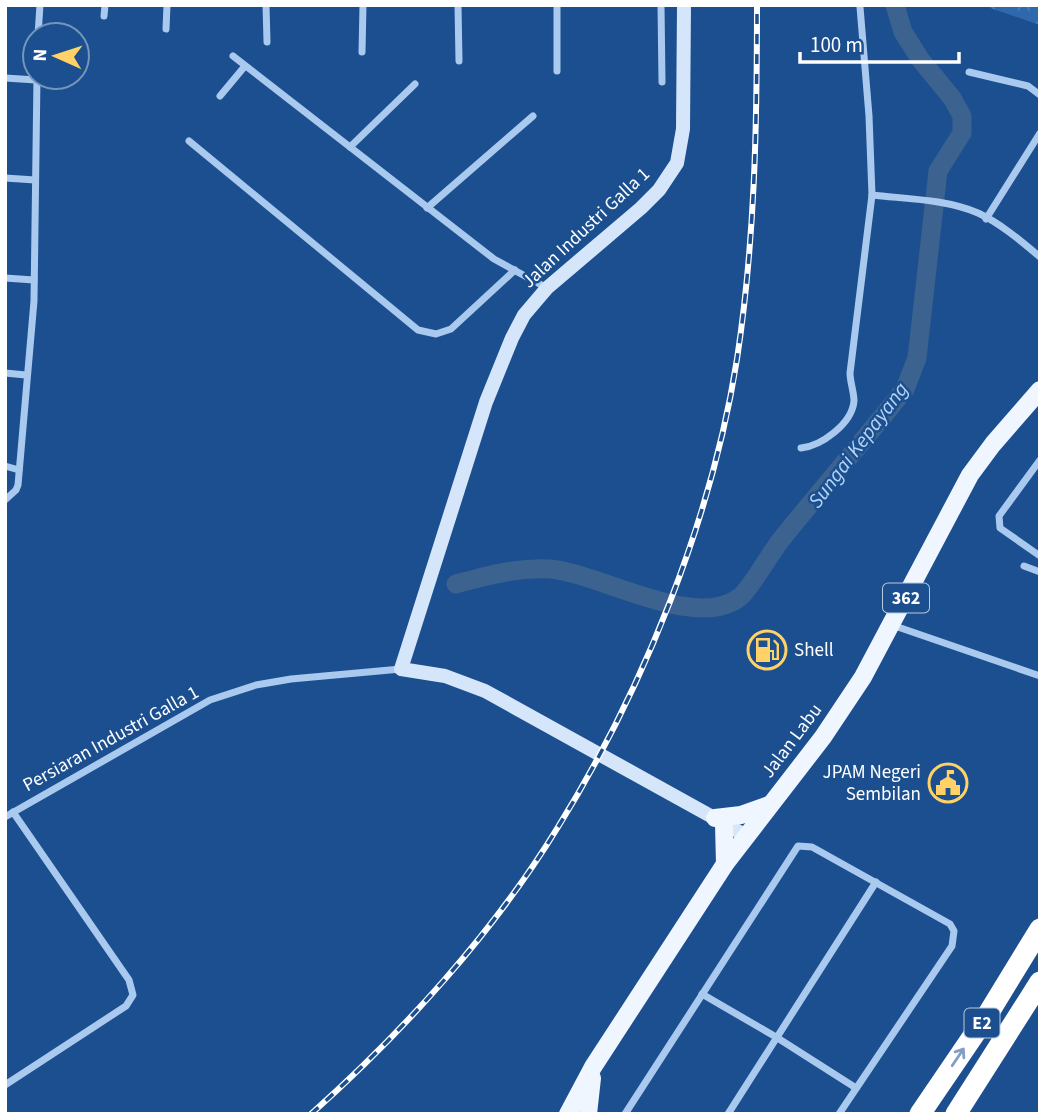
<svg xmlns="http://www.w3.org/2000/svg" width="1045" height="1119" font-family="'Source Sans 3',sans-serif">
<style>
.forest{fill:url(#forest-crowns)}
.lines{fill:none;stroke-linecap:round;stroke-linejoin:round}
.river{stroke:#3c6290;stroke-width:19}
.minor{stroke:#a9c9ee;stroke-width:7}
.secondary{stroke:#d6e6fa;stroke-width:14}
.primary{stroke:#f0f6ff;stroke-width:18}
.motorway{stroke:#fff;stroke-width:21}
.rail-casing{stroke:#fff;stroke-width:6}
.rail{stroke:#1b4f8f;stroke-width:3.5;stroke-dasharray:10;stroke-linecap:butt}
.oneway{stroke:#829ec1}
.labels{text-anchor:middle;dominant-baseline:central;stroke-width:5;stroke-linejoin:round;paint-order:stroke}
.shield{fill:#1b4f8f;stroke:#bbcadd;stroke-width:2}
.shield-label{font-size:18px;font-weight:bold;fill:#fff}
.street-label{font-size:19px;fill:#fff;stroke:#1b4f8f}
.poi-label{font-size:19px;fill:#fff;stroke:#1b4f8f;text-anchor:start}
.water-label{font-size:21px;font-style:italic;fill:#b5d3f5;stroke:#1b4f8f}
</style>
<defs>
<pattern id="forest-crowns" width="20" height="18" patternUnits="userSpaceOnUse" patternTransform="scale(1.75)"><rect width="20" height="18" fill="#2e69ad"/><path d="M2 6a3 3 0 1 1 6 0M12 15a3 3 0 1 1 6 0" fill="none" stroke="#4d80b9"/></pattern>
</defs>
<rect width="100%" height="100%" fill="#1b4f8f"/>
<path class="forest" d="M991 5H1040V25L990 8Z"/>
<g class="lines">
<path class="river" d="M456 584C487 576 517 567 550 569 599 573 696 632 740 597 751 588 770 554 780 541 821 490 864 440 905 389L917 358 938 171 962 133V116L952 98 920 59 903 32 895 5"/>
<g class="minor">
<path d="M266 5 267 42"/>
<path d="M458 5 459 61"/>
<path d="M557 5V71"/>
<path d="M661 5 662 82"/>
<path d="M104 16 105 5"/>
<path d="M166 29 167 5"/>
<path d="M38 35 40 5"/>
<path d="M362 52 363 5"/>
<path d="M233 56 494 259 547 288"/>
<path d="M969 72 1028 86 1040 95"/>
<path d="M5 78 36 80"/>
<path d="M220 96 245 66"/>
<path d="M189 141 418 330 436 334 451 329 515 270"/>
<path d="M350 147 415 84"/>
<path d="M5 178 35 180"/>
<path d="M872 195C906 199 945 199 978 213 1000 223 1021 241 1040 257"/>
<path d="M427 208 533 116"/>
<path d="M986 219 1040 133"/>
<path d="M5 278 34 280"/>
<path d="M5 373 26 375"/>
<path d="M801 448C821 446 852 424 854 401 854 392 850 382 850 373L872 195 869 116 860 7"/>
<path d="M1040 460 999 516 1000 528 1040 556"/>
<path d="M5 466 19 470"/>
<path d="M5 500 16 490 18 485 34 301 37 77"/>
<path d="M1024 566 1040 572"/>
<path d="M892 625 1040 676"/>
<path d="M5 817 210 700 256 685 291 679 401 669"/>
<path d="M702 994 776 1037 856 1088"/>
<path d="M5 1085 126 1006 133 995 129 980 13 812"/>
<path d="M625 1114 798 846 812 847 950 924 954 931 952 946 839 1114"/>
<path d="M728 1114 876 882"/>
</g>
<path class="secondary" d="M684 5 683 129 677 163 659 190 641 208 547 288 524 315 512 338 486 402 401 669 445 676 485 691 745 835"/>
<g class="primary">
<path d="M715 818 741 815 769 805"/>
<path d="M724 824 725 864"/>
<path d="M568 1114 593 1067 725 864 823 737 863 677 970 475 993 444 1040 390"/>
<path d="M588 1114 592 1078"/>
</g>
<g class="motorway">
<path d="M920 1114 988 1014 1040 929"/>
<path d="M956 1114 1040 982"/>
</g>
<defs>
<path id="rail" d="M311 1114C403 1032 494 932 558 827 643 690 712 519 737 359 755 241 757 124 757 5"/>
</defs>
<use href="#rail" class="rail-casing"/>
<use href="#rail" class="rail"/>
</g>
<defs><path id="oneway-shaft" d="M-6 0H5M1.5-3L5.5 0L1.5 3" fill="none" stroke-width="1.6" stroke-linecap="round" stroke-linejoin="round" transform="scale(1.75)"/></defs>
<use class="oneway" href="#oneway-shaft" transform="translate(958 1057) rotate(-56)"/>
<defs>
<symbol id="fuel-ring" viewBox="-11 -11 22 22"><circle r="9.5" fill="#1b4f8f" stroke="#ffd166" stroke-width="1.5"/><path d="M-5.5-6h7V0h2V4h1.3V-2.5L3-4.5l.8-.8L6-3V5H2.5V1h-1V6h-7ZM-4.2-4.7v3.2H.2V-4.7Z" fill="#ffd166"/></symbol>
<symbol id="civic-ring" viewBox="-11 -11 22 22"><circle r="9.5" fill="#1b4f8f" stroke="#ffd166" stroke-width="1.5"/><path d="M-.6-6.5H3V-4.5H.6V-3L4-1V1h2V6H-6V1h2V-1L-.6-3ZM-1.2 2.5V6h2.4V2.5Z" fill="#ffd166"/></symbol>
</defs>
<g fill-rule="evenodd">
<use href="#fuel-ring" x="745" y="628" width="44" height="44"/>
<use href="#civic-ring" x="926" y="761" width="44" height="44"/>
</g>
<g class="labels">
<g class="shield">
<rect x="883" y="583.5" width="46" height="29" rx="5"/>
<rect x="964.5" y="1008.5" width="35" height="29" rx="5"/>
</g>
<g class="shield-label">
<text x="906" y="598">362</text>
<text x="982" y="1023">E2</text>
</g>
<g class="street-label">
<text transform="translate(586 228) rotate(-43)">Jalan Industri Galla 1</text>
<text transform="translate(111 739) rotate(-29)">Persiaran Industri Galla 1</text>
<text transform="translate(792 741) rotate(-53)">Jalan Labu</text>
</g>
<g class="poi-label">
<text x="794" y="650">Shell</text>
<text x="921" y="772" text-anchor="end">JPAM Negeri<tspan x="921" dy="22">Sembilan</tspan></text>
</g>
<g class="water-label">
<text transform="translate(858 445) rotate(-53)">Sungai Kepayang</text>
</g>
</g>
<rect width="1045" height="1119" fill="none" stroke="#ffffff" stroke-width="14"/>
<g transform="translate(56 56) rotate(273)"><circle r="33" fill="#1b4f8f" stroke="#7695bc" stroke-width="2"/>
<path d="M0-5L12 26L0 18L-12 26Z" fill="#ffd166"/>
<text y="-10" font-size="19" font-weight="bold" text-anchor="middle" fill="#ffffff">N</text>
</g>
<path d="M800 52v10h159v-10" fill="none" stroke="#ffffff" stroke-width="3.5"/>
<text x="810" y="52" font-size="21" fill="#ffffff" stroke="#1b4f8f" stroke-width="5" paint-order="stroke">100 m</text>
</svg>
